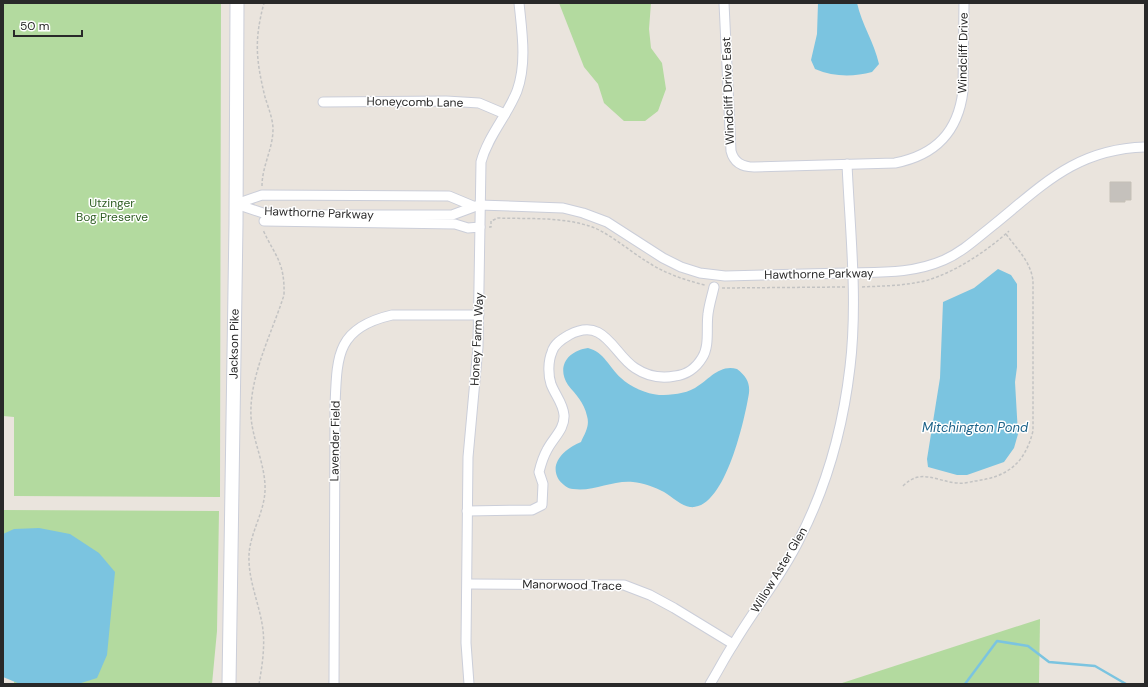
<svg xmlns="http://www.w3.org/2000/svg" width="1148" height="687" font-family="'DM Sans',sans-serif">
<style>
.green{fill:#b3da9f}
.water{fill:#7bc4e0}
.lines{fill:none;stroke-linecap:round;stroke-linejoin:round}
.stream{stroke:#7bc4e0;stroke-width:2.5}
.building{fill:#c5c1bc;stroke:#c5c0b7}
.street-casing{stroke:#cbced9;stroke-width:11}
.secondary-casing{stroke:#cbced9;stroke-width:15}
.path{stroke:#c3c3c3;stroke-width:1.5;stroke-dasharray:3 2;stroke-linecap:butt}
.street{stroke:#fff;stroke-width:9}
.secondary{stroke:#fff;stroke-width:13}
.labels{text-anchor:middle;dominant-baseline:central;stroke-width:3;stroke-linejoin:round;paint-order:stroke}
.street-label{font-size:12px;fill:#292929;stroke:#fff}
.park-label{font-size:12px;fill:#2e5d22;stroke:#fff}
.water-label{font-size:13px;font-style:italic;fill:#1d6389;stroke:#fff}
</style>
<rect width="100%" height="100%" fill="#eae4dd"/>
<g class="green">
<path d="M3 3H221L220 497 14 496V417L3 416Z"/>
<path d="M559 3H651L649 29 651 48 662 63 666 89 658 111 645 121H624L604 103 598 84 584 67Z"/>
<path d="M3 510 219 511 217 631 212 684H14V659H3Z"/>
<path d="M1040 619 1039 684H839Z"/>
</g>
<g class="water">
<path d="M818 3H857C862 25 874 42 879 64L872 72C853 77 834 77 815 69L811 60 817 34Z"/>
<path d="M998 269 1011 275 1017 284V367L1015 382 1018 434 1014 448 1004 462 967 475H957L928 467 927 459 940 378 943 302 974 288Z"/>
<path d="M588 348C604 352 609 367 621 378 630 387 647 394 659 395 672 395 684 394 695 388 709 380 719 364 737 369 746 376 750 382 749 393 745 418 725 511 690 507 682 506 672 497 664 492 655 487 643 483 633 482 612 480 594 492 573 489 568 489 562 484 559 480 548 463 566 448 581 442 585 433 590 426 587 416 584 402 576 395 568 385 556 366 568 351 588 348Z"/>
<path d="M39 528 70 534 99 553 115 572 107 655 97 678 78 684H20L3 677V534L14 529Z"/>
</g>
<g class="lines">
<path class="stream" d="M965 684 997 641 1028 646 1049 662 1095 666 1126 684"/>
</g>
<path class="building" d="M1110 182H1131V200H1125V202H1110Z"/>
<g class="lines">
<defs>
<g id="street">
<path d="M724 3 731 151C734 163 743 167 754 167L895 163C936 155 958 132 963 91L964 3"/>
<path d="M323 102 446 101 479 103 505 114"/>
<path d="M236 204 263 213 304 215H452L479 205 563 208 583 213 607 222 663 258 681 267 700 273 725 276C766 275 806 274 846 273 880 272 912 274 944 260 962 252 976 239 991 227 1042 186 1075 149 1145 147"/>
<path d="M236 204 262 195 449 196 473 206"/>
<path d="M264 221 455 224 468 228 480 227"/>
<path d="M467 511 532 510 542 505 543 484 539 472C541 464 543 457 547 450 553 438 565 429 564 415 563 403 555 395 551 384 548 375 548 361 552 352 554 344 562 339 569 335 605 316 613 354 635 368 647 376 660 379 675 376 686 375 696 368 702 358 710 346 706 328 708 314 709 305 712 296 714 287"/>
<path d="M468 584 624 585 650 595 674 608 733 644"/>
<path d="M334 684 335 406C337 356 336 328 392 315H479"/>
<path d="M469 684 466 643 468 457 478 347 481 162C488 136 507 116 517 91 527 63 522 32 519 3"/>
<path d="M710 684C718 671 725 657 733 645 754 609 781 577 799 540 827 486 843 427 850 367 858 300 850 231 847 164"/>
</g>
<path id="secondary" d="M229 684 236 224 237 3"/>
</defs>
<use href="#street" class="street-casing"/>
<use href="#secondary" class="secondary-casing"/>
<g class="path">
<path d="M262 186C262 166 273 149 273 129 273 119 268 107 265 97 256 60 254 40 264 3"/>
<path d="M489 227H491V221L498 218C527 219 558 217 586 225 606 230 628 250 646 261 664 273 684 280 705 285"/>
<path d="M862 287C880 286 897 286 914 283 946 279 986 252 1009 231"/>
<path d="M722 288 845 287"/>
<path d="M903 486C921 468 935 481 957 483 963 484 970 482 975 481 1008 477 1025 463 1033 431V281C1031 262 1017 249 1006 234"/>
<path d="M259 684C262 667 265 647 263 630 260 605 248 581 249 555 250 533 264 513 265 491 266 466 253 442 251 417 249 376 272 333 284 295 285 262 275 256 263 230"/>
</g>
<use href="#street" class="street"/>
<use href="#secondary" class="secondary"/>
</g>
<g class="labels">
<g class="street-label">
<text transform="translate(963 53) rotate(-89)">Windcliff Drive</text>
<text transform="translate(728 91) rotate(-92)">Windcliff Drive East</text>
<text transform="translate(415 102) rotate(1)">Honeycomb Lane</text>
<text transform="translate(319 213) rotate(2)">Hawthorne Parkway</text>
<text transform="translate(819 274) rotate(-1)">Hawthorne Parkway</text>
<text transform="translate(477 339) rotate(-87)">Honey Farm Way</text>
<text transform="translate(234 344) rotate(-89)">Jackson Pike</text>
<text transform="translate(335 441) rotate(-89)">Lavender Field</text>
<text transform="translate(779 570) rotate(-59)">Willow Aster Glen</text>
<text transform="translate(572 585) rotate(1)">Manorwood Trace</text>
</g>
<g class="park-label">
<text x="112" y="203">Utzinger<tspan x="112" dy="14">Bog Preserve</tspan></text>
</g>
<g class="water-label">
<text x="975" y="427">Mitchington Pond</text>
</g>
</g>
<rect width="1148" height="687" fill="none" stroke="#292929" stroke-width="8"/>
<path d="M14 30v6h68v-6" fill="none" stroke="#292929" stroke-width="2"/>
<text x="20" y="30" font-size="12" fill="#292929" stroke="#ffffff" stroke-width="3" paint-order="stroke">50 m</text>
</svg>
